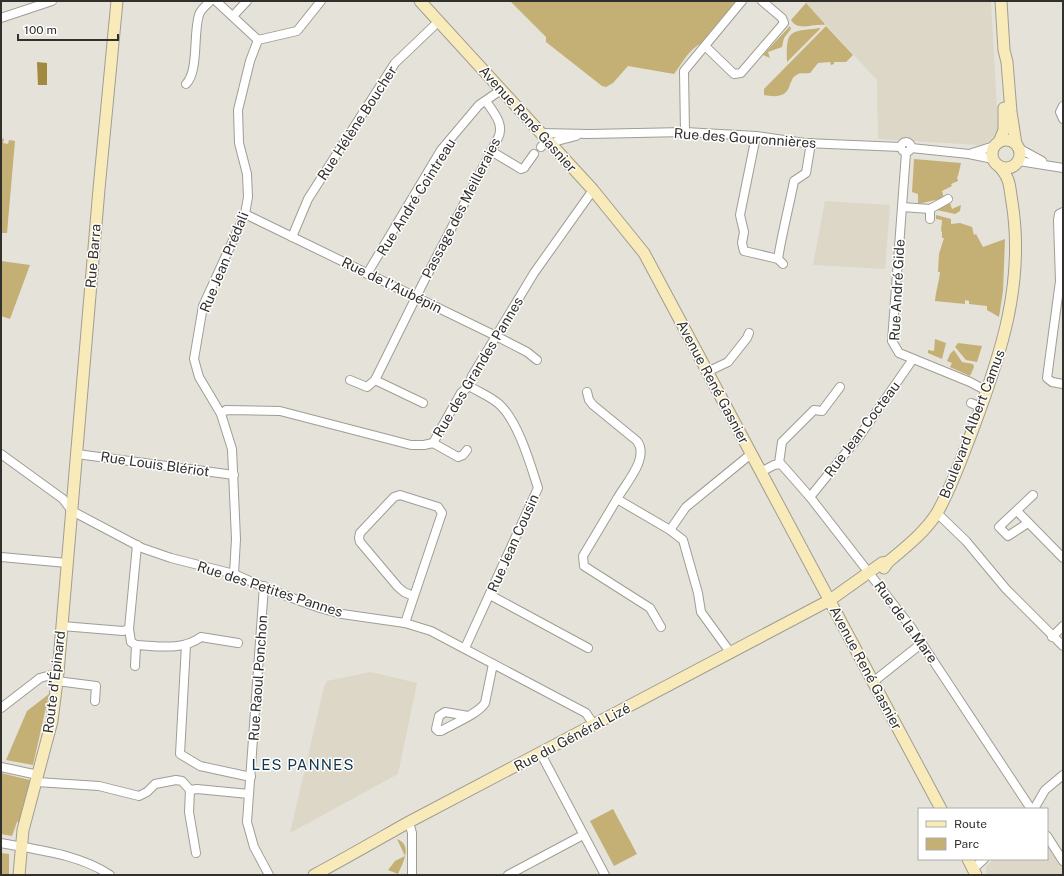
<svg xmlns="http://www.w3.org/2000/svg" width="1064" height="876" font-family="'Public Sans',sans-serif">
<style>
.built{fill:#dcd7c6}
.green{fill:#c4b074}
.water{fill:#a18a3f}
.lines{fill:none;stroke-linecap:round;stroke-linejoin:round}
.minor-casing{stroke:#a09d94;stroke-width:10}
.secondary-casing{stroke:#a09d94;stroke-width:13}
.minor{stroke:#fff;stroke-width:8}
.secondary{stroke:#f8ebb9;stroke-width:11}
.labels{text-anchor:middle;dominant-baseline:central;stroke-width:3;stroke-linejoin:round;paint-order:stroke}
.street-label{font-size:14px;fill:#32302d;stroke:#fff}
.neighbourhood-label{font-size:15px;letter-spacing:1px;fill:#10354d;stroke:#fff}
</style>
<rect width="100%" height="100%" fill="#e5e2d9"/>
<g class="built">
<path d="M804 1H991L998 128 996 134 988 142 979 145 878 139 877 80Z"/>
<path d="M825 201 890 205 885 269 813 265Z"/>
<path d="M371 672 417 683 398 774 290 833 324 687 327 681Z"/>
<path d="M1047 843 1063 869V875H986V867L994 859H1047Z"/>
</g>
<g class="green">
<path d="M510 1H737L702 43C689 49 683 62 674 74L628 66 613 83 606 87 602 86 546 42V37Z"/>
<path d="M806 3 824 23 825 25C813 23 798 32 791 20Z"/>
<path d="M790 26 791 29 784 38 782 47 768 52 770 58 763 55Z"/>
<path d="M826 26 853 55 846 62H834V64L831 65 830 62 818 63 810 73C805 74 799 72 795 76 792 78 792 81 790 84 787 98 775 97 764 95V89Z"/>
<path d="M820 28V29L787 62C786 29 789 32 820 28Z"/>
<path d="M1 138 4 139 3 143 8 144 9 140 15 141 7 233H1Z"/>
<path d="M914 159 961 163 958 176 957 177 958 181 951 184 952 186 942 191 944 198 918 204V194L912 192Z"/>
<path d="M950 203 952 209 961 205 960 211 955 214 937 210Z"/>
<path d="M936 215 951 219V224L960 223 972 227 974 235 976 234 983 247 1005 239 1003 291 999 317 987 310V306L969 304V301L965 300V304L935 301C936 290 939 282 940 272H938L939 254 944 238H942V232L941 231 942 220 936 219Z"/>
<path d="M1 261 30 265 10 319 1 316Z"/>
<path d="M935 339 946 343 942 359 928 353V350L934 351Z"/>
<path d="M958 343 982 346 977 362 966 360 955 347Z"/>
<path d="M954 350 962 362 973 364 974 367 970 376 950 367 952 363 947 361 950 354Z"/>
<path d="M49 694 33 765 6 760 27 711Z"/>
<path d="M1 773 30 780 19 822H17L12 836 1 834Z"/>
<path d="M613 809 637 854 614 866 590 821Z"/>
<path d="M397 839C413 845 403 863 398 874L388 870 395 861 405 856Z"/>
<path d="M1 853 9 854V875H1Z"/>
</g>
<path class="water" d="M37 62 47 63V85H38Z"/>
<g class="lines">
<defs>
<g id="minor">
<path d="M216 1 258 40"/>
<path d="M233 16 247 1"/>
<path d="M1 18 52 1"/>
<path d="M258 40 297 31 321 1"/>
<path d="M705 46 734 74 741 73 784 23 782 18 762 1"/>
<path d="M186 84C199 71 193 33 199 15 200 10 207 5 210 1"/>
<path d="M1063 106 1060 112 1063 119"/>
<path d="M685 132 684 71 742 1"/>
<path d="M540 133 589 134 685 132 756 136 805 143 901 147"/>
<path d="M756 136 740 215 744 232 742 243 744 251 778 259"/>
<circle cx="906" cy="147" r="5"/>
<path d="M541 147 547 140"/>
<path d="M553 147 557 141 576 136"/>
<path d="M911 148 969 154 993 159"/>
<path d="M1020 149 1042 161"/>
<path d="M491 151 521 169 524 168 534 154"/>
<path d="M906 153 892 341 899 353 970 382 987 391"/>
<path d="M972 153 994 146"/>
<path d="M1019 161 1063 168"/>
<path d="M902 207 930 209 948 199"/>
<path d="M1063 212 1059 214 1058 220 1060 281 1047 378 1052 382 1063 384"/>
<path d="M245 214 496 336 527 352 537 360"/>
<path d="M930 219V209"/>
<path d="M292 237 308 199 395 63 439 21"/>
<path d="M783 264 778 259C782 233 789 207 794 181L806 173 811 143"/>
<path d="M367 274 441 150 479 105 501 90"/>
<path d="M707 372 728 362 747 338 749 333"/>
<path d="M350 380 367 387 375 380 422 285 498 138C505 124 493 112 486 101"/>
<path d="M375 380 423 403"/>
<path d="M587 392 589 400 593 405 637 441C650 458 625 484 617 499L670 530 683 540 698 593 701 612 730 652"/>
<path d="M971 403 981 407"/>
<path d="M221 414 226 410 280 411 411 445H424L433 443 461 393 469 386 472 376 534 273 593 190"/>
<path d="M433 443 458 457 463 455 467 450"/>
<path d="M1 454 63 499 72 511 142 548 171 558 234 574 273 591 320 608 342 614 405 623 431 631 586 713 594 725"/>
<path d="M77 454 234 475"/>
<path d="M779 463 782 442 814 410 822 411 840 387"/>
<path d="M761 472 774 465 781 464 810 497 911 627 1031 809"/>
<path d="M810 497 861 434 913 359"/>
<path d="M617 499 583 556 584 566 650 608 661 627"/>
<path d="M1017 511 1063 558"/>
<path d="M937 513 966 541 1006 589 1063 646"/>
<path d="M1028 523 1008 536 999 527 1033 495"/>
<path d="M670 530 686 507 751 454"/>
<path d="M1 557 67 563"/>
<path d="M234 574 236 539 232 449 221 414 199 377 194 359 203 306 245 214 248 197 247 174 239 143 238 110 250 61 258 40"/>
<path d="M264 586 247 822 254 847 269 875"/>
<path d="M490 595 588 648"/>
<path d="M405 623 442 513 438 507 400 495 394 497 360 533 359 538 360 542 398 587 404 592 413 596"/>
<path d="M62 626 123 631 129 629 137 545"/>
<path d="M129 629 131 642 136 645"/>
<path d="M1052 637 1063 626"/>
<path d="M186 645 180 754 200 766 251 777"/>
<path d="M465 648 538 488C530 463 518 421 499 404 491 397 479 392 469 386"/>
<path d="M135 666 136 645C158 646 182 651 201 637L238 643"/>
<path d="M57 681 96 686 95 701"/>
<path d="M873 682 922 643"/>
<path d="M1 708 40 678 58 673"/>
<path d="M468 716 445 712 439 716 436 729 438 731H441C453 724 478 714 485 703L493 664"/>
<path d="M541 754 605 875"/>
<path d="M1 767 38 775"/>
<path d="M37 782 99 786 139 796 147 792 155 784 176 780 182 781 190 790"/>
<path d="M190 790 189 812 196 853"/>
<path d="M190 790 197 789 249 794"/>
<path d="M1034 809 1045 790 1063 775"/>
<path d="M409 822 412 833V875"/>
<path d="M1047 836 1063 861"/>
<path d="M1 843C37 850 79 854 110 875"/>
<path d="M973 869 984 859"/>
<path d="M508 875 583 835"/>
</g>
<g id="secondary">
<path d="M420 1 593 190 644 253 941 809"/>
<path d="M1001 1 1004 50 1007 62 1011 112 1016 144"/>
<circle cx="1006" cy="154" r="14"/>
<path d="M999 142 1004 130V108"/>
<path d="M884 568 888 562C906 547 925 532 937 513 952 487 962 457 973 429 1001 354 1025 283 1012 202 1009 185 1011 180 999 166"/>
<path d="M968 859 976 875"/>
<path d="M19 875 23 830 52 721 58 673 99 189 117 1"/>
<path d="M314 875C346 858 377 840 409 822L830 600 882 563 888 562"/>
</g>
</defs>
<use href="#minor" class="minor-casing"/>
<use href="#secondary" class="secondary-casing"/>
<use href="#minor" class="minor"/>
<use href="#secondary" class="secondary"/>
</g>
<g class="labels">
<g class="street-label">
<text transform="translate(528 119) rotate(48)">Avenue René Gasnier</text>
<text transform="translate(357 123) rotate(-57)">Rue Hélène Boucher</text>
<text transform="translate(745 138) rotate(4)">Rue des Gouronnières</text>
<text transform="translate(416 197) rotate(-58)">Rue André Cointreau</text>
<text transform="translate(461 208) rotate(-63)">Passage des Meilleraies</text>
<text transform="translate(93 256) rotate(-85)">Rue Barra</text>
<text transform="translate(224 262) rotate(-68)">Rue Jean Prédali</text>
<text transform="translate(392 285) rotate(26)">Rue de l'Aubépin</text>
<text transform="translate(897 290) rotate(-87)">Rue André Gide</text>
<text transform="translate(478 367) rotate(-59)">Rue des Grandes Pannes</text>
<text transform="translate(713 382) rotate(62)">Avenue René Gasnier</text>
<text transform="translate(972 424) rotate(-69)">Boulevard Albert Camus</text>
<text transform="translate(862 429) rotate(-53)">Rue Jean Cocteau</text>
<text transform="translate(155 464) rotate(8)">Rue Louis Blériot</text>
<text transform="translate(513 543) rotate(-66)">Rue Jean Cousin</text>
<text transform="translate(270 589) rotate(18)">Rue des Petites Pannes</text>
<text transform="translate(906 622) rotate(54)">Rue de la Mare</text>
<text transform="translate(866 668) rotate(62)">Avenue René Gasnier</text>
<text transform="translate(258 678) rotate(-86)">Rue Raoul Ponchon</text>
<text transform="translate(54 682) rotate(-83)">Route d'Épinard</text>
<text transform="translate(572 737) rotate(-28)">Rue du Général Lizé</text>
</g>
<g class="neighbourhood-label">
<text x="303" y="764">LES PANNES</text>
</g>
</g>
<rect width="1064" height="876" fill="none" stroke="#32302d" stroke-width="4"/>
<rect x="918" y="808" width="130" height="52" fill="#ffffff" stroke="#adacab"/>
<rect x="926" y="821" width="20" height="6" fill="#f8ebb9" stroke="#adacab"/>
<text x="954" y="828" font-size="12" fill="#32302d">Route</text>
<rect x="926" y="838" width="20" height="12" fill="#c4b074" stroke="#adacab"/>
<text x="954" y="848" font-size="12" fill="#32302d">Parc</text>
<path d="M18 34v6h100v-6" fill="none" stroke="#32302d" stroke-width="2"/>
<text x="24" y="34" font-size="12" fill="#32302d" stroke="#ffffff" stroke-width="3" paint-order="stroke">100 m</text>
</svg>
